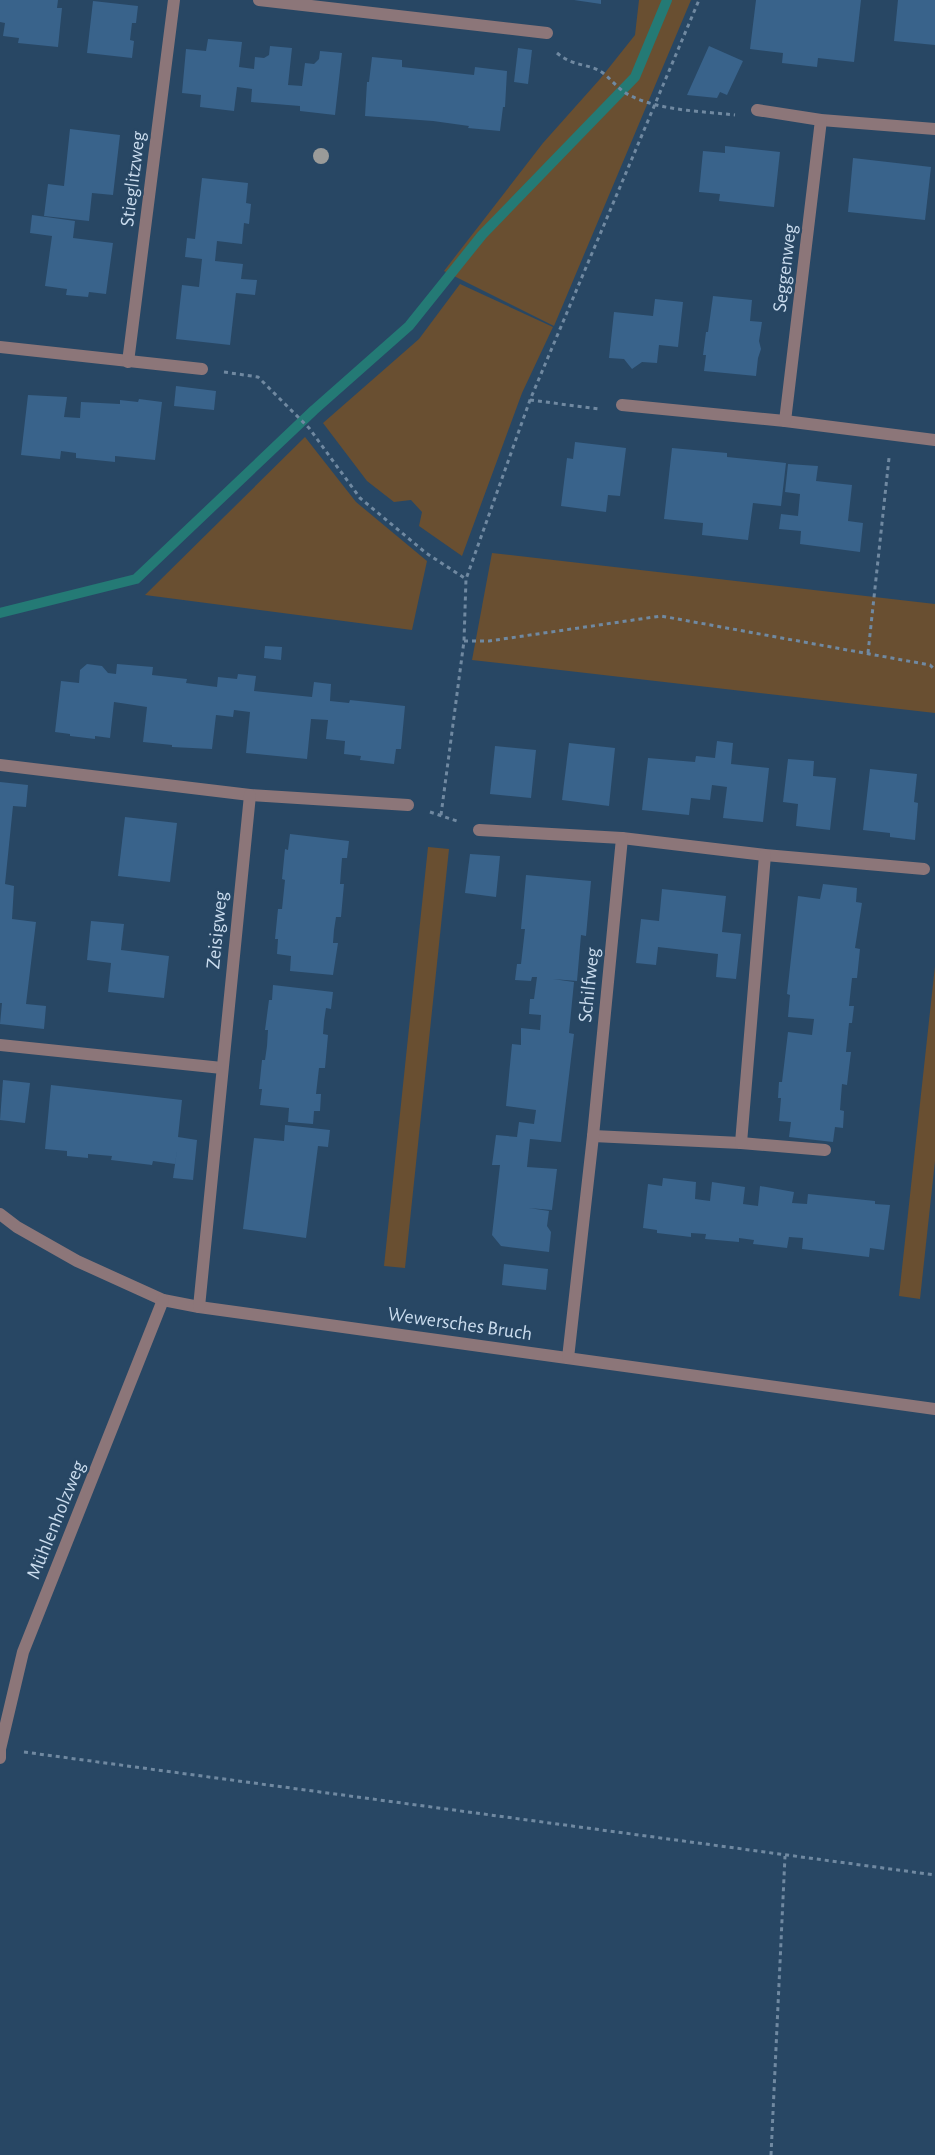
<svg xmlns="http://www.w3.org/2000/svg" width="935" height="2155" font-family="'Alegreya Sans',sans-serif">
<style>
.green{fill:#694f31}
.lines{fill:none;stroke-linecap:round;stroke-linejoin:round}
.stream{stroke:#247a75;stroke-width:10}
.building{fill:#39638b}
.path{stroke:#7089a1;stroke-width:3;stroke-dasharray:4 4;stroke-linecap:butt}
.minor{stroke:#8c7679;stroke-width:12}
.tree{fill:#9a9b99}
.labels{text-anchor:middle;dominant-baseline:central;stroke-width:5;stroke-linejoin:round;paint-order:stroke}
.street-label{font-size:20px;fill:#cadcee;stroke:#284764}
</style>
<rect width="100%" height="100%" fill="#284764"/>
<g class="green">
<path d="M639 0H691L554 326 444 271 543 143 600 79 635 35Z"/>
<path d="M460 284 553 327 522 393 462 556 419 526 422 512 411 500 394 502 367 481 323 423 419 339Z"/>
<path d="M305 437 356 502 427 561 412 630 145 595Z"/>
<path d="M492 553 935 604V713L472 660Z"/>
<path d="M428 847 449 849 405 1268 384 1266Z"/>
<path d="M935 966V1161L920 1299 899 1296Z"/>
</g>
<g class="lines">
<path class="stream" d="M0 613 136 579 314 410 409 326 482 235 635 77 667 0"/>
</g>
<g class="building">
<path d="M0 0H58L57 8H62L58 47 18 43 19 38 3 36 5 23 0 22Z"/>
<path d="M574 0H601V4Z"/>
<path d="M756 0H861L854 62 818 58 817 67 782 63 783 53 750 49Z"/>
<path d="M898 0H935V45L894 41Z"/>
<path d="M93 1 138 6 136 23H132L130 40 134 41 132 58 87 53Z"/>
<path d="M208 39 242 42 239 67 254 69 255 57 264 58 269 55 270 46 292 48 288 85 302 86 305 63 314 64 319 59 320 51 342 53 335 115 300 111V106L251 102 252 89 237 87 234 111 200 107 201 95 182 93 186 49 206 51Z"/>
<path d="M709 46 743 61 727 95 720 92 717 98 687 95Z"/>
<path d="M518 48 532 50 528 84 514 82Z"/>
<path d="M372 57 402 60V67L474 75 475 67 507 71 505 107H503L500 131 468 128 469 126 433 121 365 116 367 82H369Z"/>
<path d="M70 129 120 135 113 195 92 193 89 221 44 216 48 184 64 186Z"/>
<path d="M725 146 780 152 774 207 719 201 720 194 699 192 703 151 725 153Z"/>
<path d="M853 158 931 167 925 220 848 212Z"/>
<path d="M202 178 248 183 246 203 251 204 249 224 244 223 242 244 217 241 215 261 243 264 241 279 257 280 255 295 236 293 230 345 176 339 182 285 199 287 202 259 185 257 187 238 195 239Z"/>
<path d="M32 215 75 221 73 238 113 243 106 294 89 292 88 297 66 295 67 289 45 286 52 236 30 233Z"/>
<path d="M713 296 752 300 750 321 762 322 759 341 761 349 758 358 756 376 704 371 706 355H703L706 332H708Z"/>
<path d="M655 299 683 302 678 347 659 345 657 363 642 362 632 369 624 359 609 358 614 312 653 316Z"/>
<path d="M176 386 216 391 214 410 174 406Z"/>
<path d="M28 395 67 397 64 417 80 418 81 402 120 404V400L138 402 139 399 162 402 155 460 115 456V462L76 458V453L61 451 60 459 21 455Z"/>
<path d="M575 442 626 448 620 496 608 495 606 512 561 506 567 458 573 459Z"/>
<path d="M672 448 727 453V457L786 463 781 506 753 503 748 540 702 535 703 523 664 519Z"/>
<path d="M788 464 818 466 816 481 852 485 848 521 863 523 860 552 800 544 801 531 779 529 781 514 798 516 800 494 785 492Z"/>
<path d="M265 646 282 647 281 660 264 658Z"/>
<path d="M87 664 102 666 108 673 116 674 117 664 153 667 152 675 187 679 186 683 217 687 218 677 237 679 238 674 256 676 254 691 312 697 314 682 331 684 330 701 349 703 350 700 405 706 401 749H396L394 764 360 760 361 756 344 754 345 741 326 739 328 720 311 719 307 759 246 753 250 712 234 710 233 717 216 715 212 749 172 747V745L143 742 147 707 114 702 110 738 95 736V739L70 736V734L55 732 61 681 79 683 80 670Z"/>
<path d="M717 741 733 743 731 764 769 768 763 822 723 818 727 787 712 785 710 800 691 798 689 815 642 810 648 758 695 762 696 756 715 758Z"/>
<path d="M569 743 615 748 609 806 562 800Z"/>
<path d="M495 746 536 750 531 798 490 794Z"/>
<path d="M788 759 814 761 813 776 836 778 830 830 796 826 798 804 783 802Z"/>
<path d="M870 769 917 774 914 802 918 803 915 840 890 837V833L863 830Z"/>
<path d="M0 782 28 785 26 807 13 806 5 884 14 886 12 919 36 922 26 1004 46 1006 44 1029 0 1024 2 1003H0Z"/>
<path d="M125 817 177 823 170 882 118 876Z"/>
<path d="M290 834 349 841 347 858H342L340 884H344L341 917H336L334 930 333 943H338L333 975 290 971 291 956 277 954 278 939H275L278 909H282L285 880 282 879 285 849 288 850Z"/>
<path d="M470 854 500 856 496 897 465 893Z"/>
<path d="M526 875 591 881 586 936 581 935 577 981 553 979 574 982 569 1033 574 1034 561 1142 530 1139 527 1167 557 1169 552 1210 529 1208 549 1211 547 1226 551 1232 549 1252 501 1246 492 1235 500 1165H492L496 1135 517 1137 519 1122 534 1124 536 1110 506 1106 512 1044 521 1045V1028L540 1030 541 1015 529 1014 530 999H534L537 977H532L531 981 515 980 517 964H521L525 929H521Z"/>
<path d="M823 884 857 888 856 902 862 903 855 948 860 949 857 978H852L849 1006H854L852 1023H849L846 1052H851L849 1068 847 1085 842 1084 840 1110 844 1111 843 1128 835 1127 833 1142 789 1137 791 1122 779 1121 781 1098H778L779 1082H782L788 1032 812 1035 814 1019 788 1017 790 995 787 994 798 896 820 899Z"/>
<path d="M662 889 726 896 722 932 741 934 736 979 716 977 718 954 658 947 656 965 636 963 641 919 659 921Z"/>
<path d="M91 921 124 924 121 950 169 956 164 998 108 992 111 963 87 960Z"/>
<path d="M273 985 333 992 331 1009 326 1008 324 1021 323 1034 328 1035 325 1068H319L316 1094H321L320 1111H314L313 1124 288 1122 289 1108 260 1105 262 1089H259L262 1060H265L267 1046 268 1030H265L269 1000H272Z"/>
<path d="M3 1080 30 1083 25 1123 0 1120Z"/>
<path d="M51 1085 182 1100 178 1137 197 1140 193 1180 173 1178 178 1144 175 1164 153 1161 152 1165 111 1160 112 1156 88 1154V1158L67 1156V1151L45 1149Z"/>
<path d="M285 1125 330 1130 328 1147 318 1146 306 1238 243 1229 254 1138 284 1141Z"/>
<path d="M663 1178 696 1182 695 1199 710 1201 712 1182 745 1187 743 1204 758 1206 760 1186 794 1192 792 1203 807 1204 808 1194 875 1201V1204L890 1205 884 1250 870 1248 869 1257 802 1249 803 1238 789 1237 787 1248 753 1244 754 1240 739 1238V1242L705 1239 706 1234 691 1233V1237L657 1233V1230L643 1228 648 1184 662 1186Z"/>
<path d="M504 1264 548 1269 546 1290 502 1285Z"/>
</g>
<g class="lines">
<g class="path">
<path d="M557 53C573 67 589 63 603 73 612 80 618 89 629 95 660 111 701 111 735 115"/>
<path d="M224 372 258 377 309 428 360 498 426 553 466 579"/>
<path d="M530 400 599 409"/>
<path d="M464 641H489L661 616 930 665 935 670"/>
<path d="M868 653 889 458"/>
<path d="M430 812 457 821"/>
<path d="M441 815 464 641 466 579 530 400 699 0"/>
<path d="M24 1752 935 1875"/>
<path d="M771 2155 785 1856"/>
</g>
<g class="minor">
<path d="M259 0 547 33"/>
<path d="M757 110 821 120 935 129"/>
<path d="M0 347 202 369"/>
<path d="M128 362 174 0"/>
<path d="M622 405 785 421 935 440"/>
<path d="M785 421 821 120"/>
<path d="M0 765 250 795 408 805"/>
<path d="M479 830 622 838 765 855 924 869"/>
<path d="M0 1045 222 1068"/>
<path d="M593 1136 741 1143 825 1150"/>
<path d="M741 1143 765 855"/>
<path d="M0 1214 17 1227 77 1261 163 1300 199 1307 935 1409"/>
<path d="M199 1307 250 795"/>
<path d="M568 1358 593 1136 622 838"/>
<path d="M0 1758V1749L23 1652 163 1300"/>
</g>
</g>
<circle class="tree" cx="321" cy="156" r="8"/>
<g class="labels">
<g class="street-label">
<text transform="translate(133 179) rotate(-83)">Stieglitzweg</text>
<text transform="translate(785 268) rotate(-83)">Seggenweg</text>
<text transform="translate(217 930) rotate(-84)">Zeisigweg</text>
<text transform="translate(589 985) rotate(-84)">Schilfweg</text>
<text transform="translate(460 1324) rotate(8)">Wewersches Bruch</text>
<text transform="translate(56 1520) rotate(-68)">Mühlenholzweg</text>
</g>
</g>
</svg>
